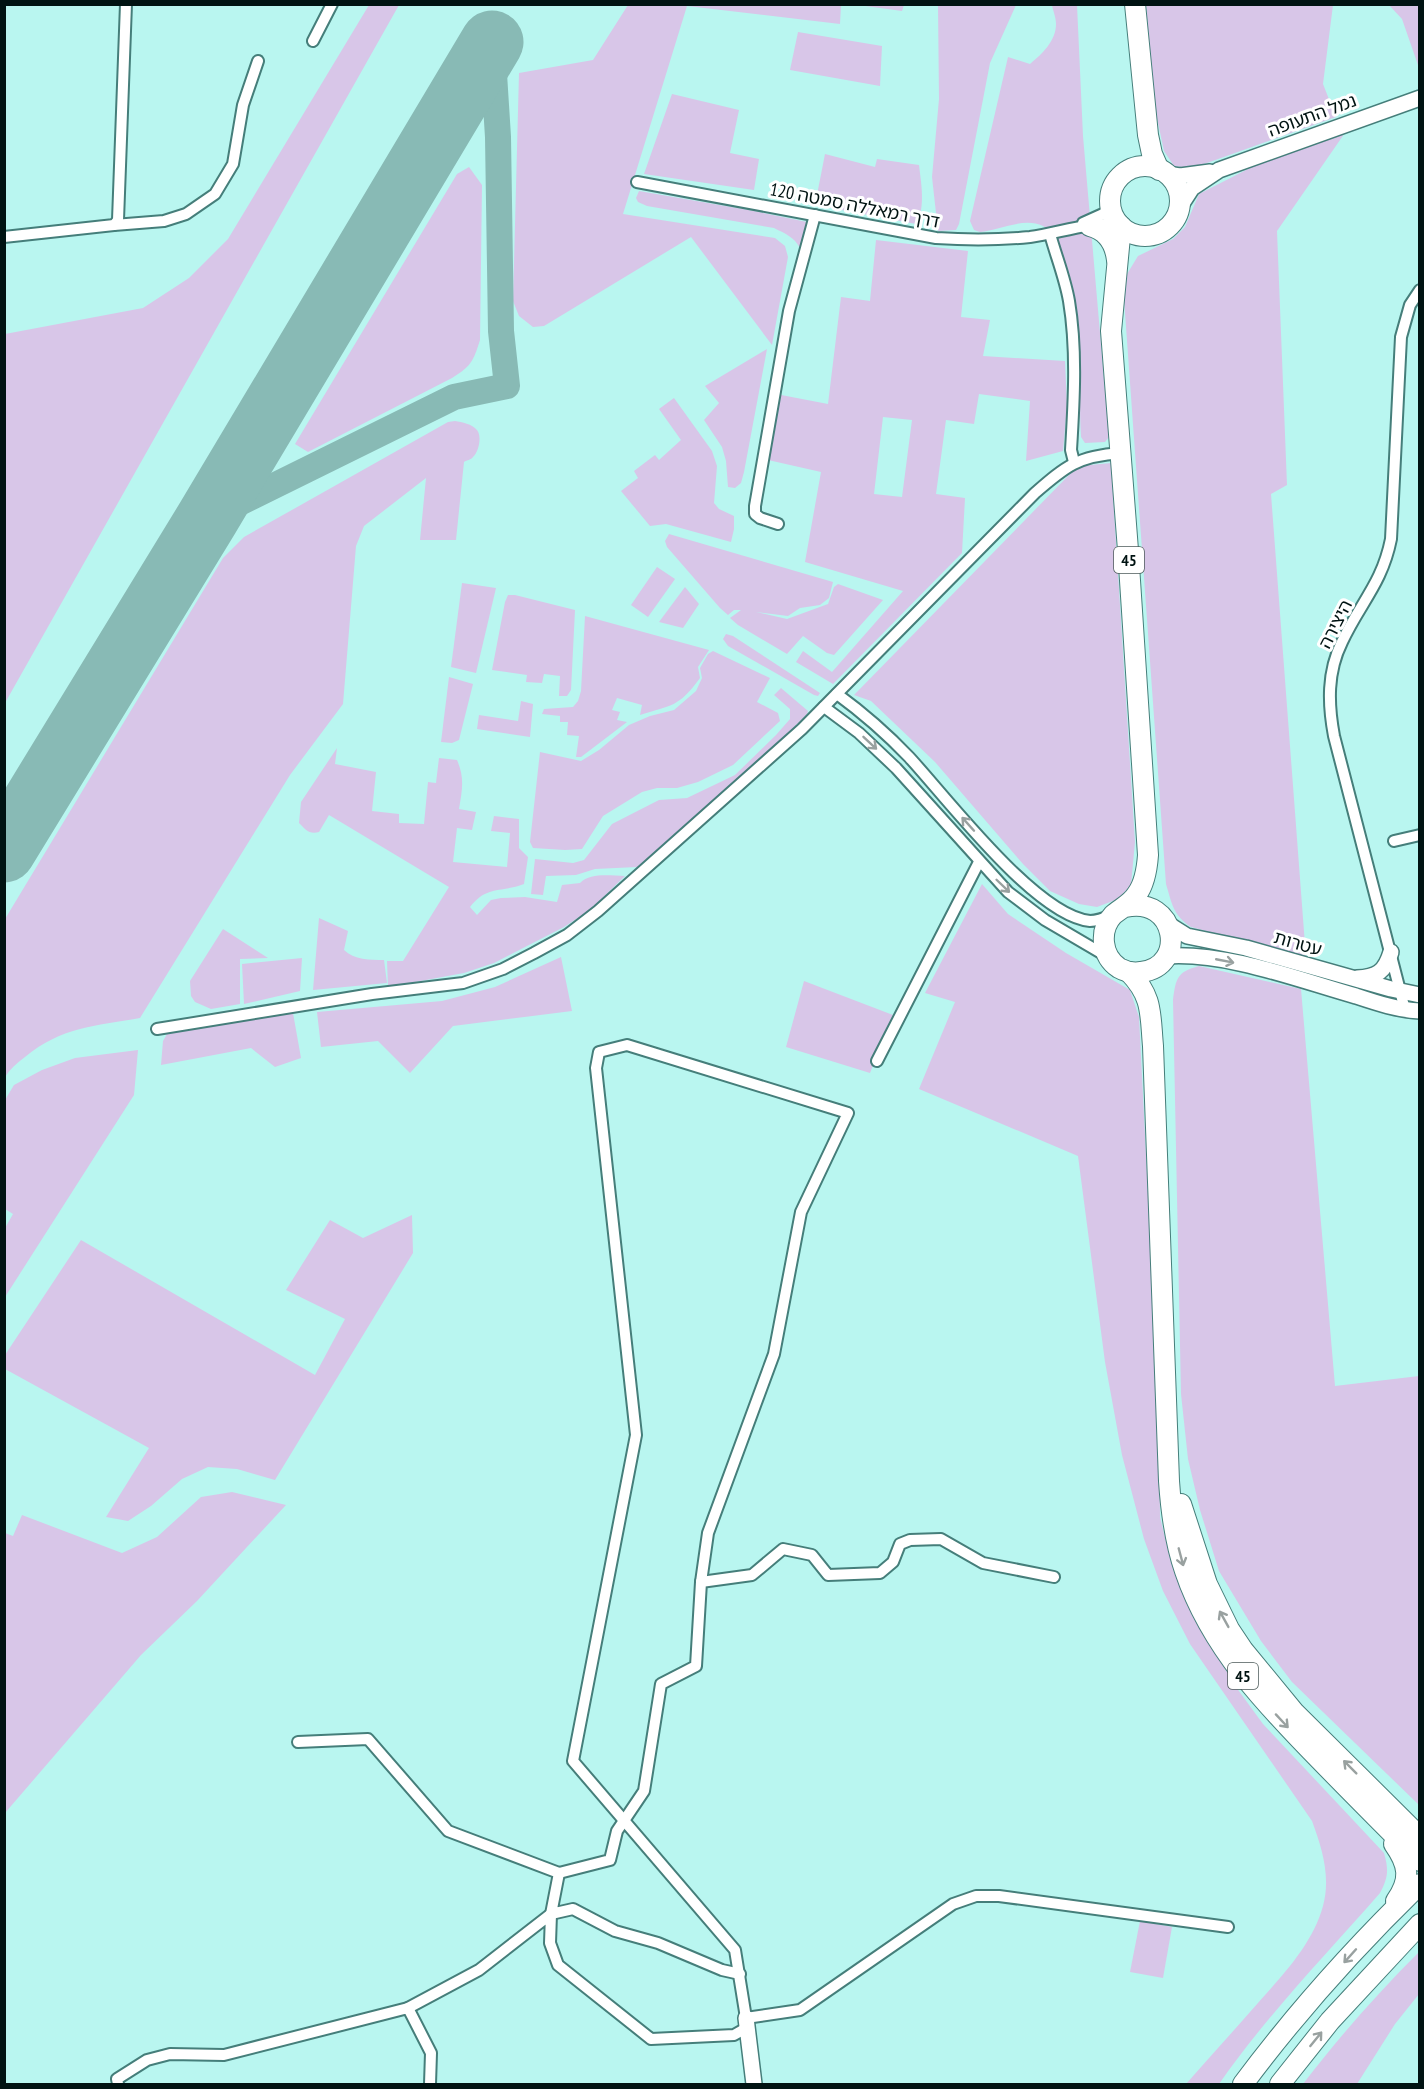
<svg xmlns="http://www.w3.org/2000/svg" width="1424" height="2089" font-family="'PT Sans Narrow','Noto Sans Hebrew',sans-serif">
<style>
.green{fill:#d8c6e8;fill-rule:evenodd}
.lines{fill:none;stroke-linecap:round;stroke-linejoin:round}
.taxiway{stroke:#88bab5;stroke-width:26}
.runway{stroke:#88bab5;stroke-width:63}
.street-casing{stroke:#457e7a;stroke-width:14}
.secondary-casing{stroke:#457e7a;stroke-width:18}
.highway-casing{stroke:#457e7a;stroke-width:22}
.street{stroke:#fff;stroke-width:10}
.secondary{stroke:#fff;stroke-width:15}
.highway{stroke:#fff;stroke-width:20}
.oneway{stroke:#99a1a0}
.labels{text-anchor:middle;dominant-baseline:central;stroke-width:6;stroke-linejoin:round;paint-order:stroke}
.shield{fill:#fff;stroke:#4c5a59;stroke-width:1.5}
.shield-label{font-size:16px;font-weight:bold;fill:#001312}
.street-label{font-size:18px;fill:#001312;stroke:#fff}
</style>
<rect width="100%" height="100%" fill="#b9f6f0"/>
<g class="green">
<path d="M369 5H399L5 703V334L143 308 189 278 228 239Z"/>
<path d="M628 5H841L840 24 687 6 623 214 775 238 785 246 788 257 772 345 691 237 544 326 533 327 519 316 513 301 519 73 593 60Z"/>
<path d="M858 5H904L902 11Z"/>
<path d="M938 5H1016L990 63 959 224 956 230 938 231 932 177 939 99Z"/>
<path d="M1052 5H1077L1083 136 1109 437 1105 442 1085 443 1081 437C1077 374 1088 307 1059 248 1055 240 1051 230 1043 226 1024 217 1000 230 980 232L974 230 970 221 1008 57 1030 64C1042 54 1056 41 1056 24 1056 17 1053 11 1052 5Z"/>
<path d="M1146 5H1333L1323 84 1336 117 1207 163 1189 168 1174 166 1164 151 1155 109Z"/>
<path d="M1389 5H1419V68L1402 19Z"/>
<path d="M798 32 882 46 880 86 790 70Z"/>
<path d="M672 94 739 110 730 153 759 159 754 190 644 174Z"/>
<path d="M1349 127 1277 231 1287 485 1271 494 1306 958 1191 927C1173 915 1172 904 1166 884L1124 299 1127 274 1138 256 1173 239 1185 227 1199 194 1285 150Z"/>
<path d="M825 154 875 167 877 159 919 165C921 182 926 208 916 224L815 205Z"/>
<path d="M469 167 482 185 480 340C473 362 471 366 452 378L308 452 295 444 457 174Z"/>
<path d="M639 191 754 211 807 222 800 248C794 237 786 234 774 228L647 206 638 202 636 198Z"/>
<path d="M876 240 968 251 961 317 990 320 983 356 1065 361 1067 406 1063 451 1026 461 1030 401 979 394 974 424 946 420 936 494 965 498 962 553 833 684 796 662 803 651 832 672 903 591 805 562 821 472 768 460 776 394 828 404 841 297 870 301ZM883 417 912 420 902 497 874 494Z"/>
<path d="M767 349 744 472 741 483 735 488 728 487 726 461 722 447 704 420 719 403 705 386Z"/>
<path d="M674 398 712 451 717 466 714 503 719 509 734 516V529L731 542 666 524 650 526 621 491 638 478 634 471 655 455 659 460 681 440 659 409Z"/>
<path d="M455 421C462 422 472 424 477 430 482 436 479 452 473 457 471 460 467 460 464 462L456 540H420L426 478 364 526 356 546 343 704 290 775 140 1018C95 1026 61 1027 25 1057 17 1063 10 1069 5 1077V919L223 558 244 537 448 422Z"/>
<path d="M1111 463 1135 842 1131 885 1118 899 1097 907 1079 904 1050 891 1023 864 935 762 871 701 854 695 1068 476 1079 466Z"/>
<path d="M669 534 833 582 829 598 820 605 800 608 788 616 756 612 787 619 828 604 834 587 838 584 883 600 834 655 827 653 803 636 787 654 738 625 730 618 741 610H734L728 615 720 608 667 547 665 541Z"/>
<path d="M657 567 675 579 648 617 631 605Z"/>
<path d="M462 583 496 588 476 673 451 667Z"/>
<path d="M685 587 699 604 683 628 659 622Z"/>
<path d="M508 595H515L575 610 571 690 567 696H559L560 676 544 674 542 683 526 682 527 675 492 670 505 602Z"/>
<path d="M585 616 709 650 698 667 700 678C679 707 672 705 640 715L642 705 617 698 612 710 620 712 617 720 627 722 581 757H576L579 736 567 735 568 722H560V716L542 714 544 709 573 707 578 701 581 691Z"/>
<path d="M726 634 733 636 820 693 818 696 814 695 728 646 723 639Z"/>
<path d="M713 651 770 678 757 702 778 713 780 721 733 765 698 782 677 788H657L642 792 603 816 582 849 565 850 533 848 530 842 540 752 581 761 599 750 629 725 650 716 674 710 696 691 702 678 700 668 708 654Z"/>
<path d="M449 677 473 684 459 740 452 743 441 742Z"/>
<path d="M781 688 808 711 807 714 760 762 643 862 637 867 595 869 576 875 546 876 543 895 531 894 535 859 573 863 584 860 612 824 659 800 687 798 735 775 776 735 790 719V709L774 695Z"/>
<path d="M521 701 533 704 530 737 477 729 479 715 518 721Z"/>
<path d="M337 748 335 764 376 772 372 811 399 814V823L424 824 428 782 436 783 439 758 457 760C465 778 462 791 459 809L476 812 472 830 457 828 453 862 507 867 510 833 491 831 494 816 519 819V848L528 857 524 884C500 893 487 885 470 907L477 915 491 900 501 898 525 897 557 902 562 885 580 883C591 872 611 876 625 876L590 910 564 927 494 963 464 973 388 987 387 961H403L449 887 329 815 319 832C309 835 305 829 299 823L301 802Z"/>
<path d="M982 884 1008 914 1066 953 1130 990 1139 1017 1159 1410 1160 1517 1171 1562 1188 1606 1236 1687 1263 1724 1384 1853C1389 1870 1388 1878 1380 1893 1324 1957 1268 2014 1219 2084H1186C1207 2060 1229 2036 1250 2012 1277 1981 1312 1947 1323 1906 1331 1877 1322 1848 1312 1821L1190 1644 1163 1591 1144 1539 1122 1455 1105 1362 1078 1156 919 1089 955 1002 925 993Z"/>
<path d="M319 918 348 931 344 950C354 960 370 960 384 960L387 983 313 990Z"/>
<path d="M223 929 268 958 240 959V1004L211 1009 195 1002 191 996 190 981Z"/>
<path d="M561 957 572 1011 453 1026 410 1073 378 1041 321 1047 317 1012 442 1001 495 987Z"/>
<path d="M302 958 300 991 244 1004 242 964Z"/>
<path d="M1199 966 1301 989 1335 1386 1419 1376V1805L1292 1682 1261 1641 1219 1571 1200 1510 1188 1459 1181 1394 1173 1000C1176 978 1177 972 1199 966Z"/>
<path d="M804 981 893 1015 870 1073 786 1047Z"/>
<path d="M293 1013 301 1058 275 1067 251 1048 161 1065 163 1041 167 1034Z"/>
<path d="M138 1050 134 1095 5 1297V1228L13 1214 5 1209V1100L14 1085 42 1070 75 1058Z"/>
<path d="M412 1215 413 1253 275 1480 237 1469 208 1467 182 1479 151 1506 128 1521 106 1517 149 1448 5 1369V1355L81 1240 315 1375 345 1319 286 1290 330 1220 363 1238Z"/>
<path d="M232 1492 286 1505 197 1601 141 1655 5 1813V1533L13 1536 22 1515 122 1553 157 1537 201 1497Z"/>
<path d="M1140 1921 1172 1927 1163 1978 1130 1972Z"/>
<path d="M1419 1952V1994L1395 2024 1357 2084H1303C1339 2037 1377 1994 1419 1952Z"/>
</g>
<g class="lines">
<path class="taxiway" d="M207 519 454 397 507 386 501 331 498 137 492 42"/>
<path class="runway" d="M4 851 207 519 492 42"/>
<defs>
<g id="street">
<path d="M313 41 332 4"/>
<path d="M637 182 936 238C967 240 999 240 1030 237 1059 233 1088 222 1118 224"/>
<path d="M1083 223 1103 214 1111 207"/>
<path d="M114 225 164 221 186 214 215 194 233 164 243 105 258 61"/>
<path d="M1050 234C1056 256 1065 278 1069 301 1077 349 1074 401 1071 450L1074 462"/>
<path d="M4 237 114 225 118 220 126 4"/>
<path d="M778 524 760 518 755 514V506L789 311 815 215"/>
<path d="M837 694C863 713 887 734 909 757 947 798 1036 916 1090 921 1098 921 1105 918 1112 915"/>
<path d="M824 707 859 733 896 768 1008 892 1045 920 1108 957"/>
<path d="M1394 841 1420 835"/>
<path d="M1405 1010 1334 736C1328 704 1327 672 1342 642 1360 603 1382 584 1391 539L1401 337 1410 305 1420 290"/>
<path d="M157 1029 372 994 463 983 503 969 534 953 567 935 598 911 802 729 1035 493C1066 466 1078 456 1121 453"/>
<path d="M877 1061 979 862"/>
<path d="M701 1582 708 1533 774 1354 801 1212 848 1113 627 1045 599 1052 596 1068 636 1435 573 1761 735 1950 746 2018 800 2010 953 1904 976 1896H999L1228 1927"/>
<path d="M298 1742 368 1739 448 1831 559 1873 551 1914 573 1909 615 1931 658 1943 722 1970 740 1974"/>
<path d="M559 1873 610 1860 617 1831 644 1791 661 1684 696 1666 701 1582 752 1575 783 1549 812 1555 828 1575 880 1573 893 1562 900 1544 910 1540 941 1539 983 1563 1054 1577"/>
<path d="M408 2008 479 1970 551 1914 550 1943 558 1965 651 2039 734 2035 748 2027"/>
<path d="M118 2084 117 2079 147 2060 170 2054 224 2055 408 2008 431 2053 430 2084"/>
</g>
<g id="secondary">
<path d="M1167 174 1180 176 1210 172"/>
<path d="M1179 208 1192 188 1219 170 1420 98"/>
<path d="M1168 924 1187 936 1246 948 1391 989 1420 995"/>
<path d="M1167 956C1227 952 1299 980 1356 996 1377 1003 1398 1010 1420 1011"/>
<path d="M1357 978C1377 977 1385 972 1391 952"/>
<path d="M746 2018 754 2084"/>
</g>
<g id="highway">
<path d="M1135 4 1148 135 1152 154 1159 170"/>
<circle cx="1145" cy="201" r="35"/>
<path d="M1090 226C1106 230 1115 243 1117 260"/>
<path d="M1121 226 1111 331 1128 550 1148 855C1147 869 1145 883 1137 894 1131 904 1121 908 1113 915 1099 930 1101 956 1119 968 1126 972 1134 973 1141 972 1188 967 1177 895 1125 907"/>
<path d="M1129 972C1153 997 1150 1013 1153 1046L1169 1481C1171 1511 1175 1542 1185 1571 1211 1648 1267 1706 1323 1763 1355 1796 1387 1828 1420 1861"/>
<path d="M1181 1504 1207 1584 1229 1629 1243 1650 1294 1712 1420 1837"/>
<path d="M1394 1844C1409 1865 1411 1880 1396 1901"/>
<path d="M1243 2084C1296 2013 1356 1946 1420 1884"/>
<path d="M1280 2084 1330 2021 1420 1924"/>
</g>
</defs>
<use href="#street" class="street-casing"/>
<use href="#secondary" class="secondary-casing"/>
<use href="#highway" class="highway-casing"/>
<use href="#street" class="street"/>
<use href="#secondary" class="secondary"/>
<use href="#highway" class="highway"/>
</g>
<defs><path id="oneway-shaft" d="M-6 0H5M1.5-3L5.5 0L1.5 3" fill="none" stroke-width="1.6" stroke-linecap="round" stroke-linejoin="round" transform="scale(1.5)"/></defs>
<g class="oneway">
<use href="#oneway-shaft" transform="translate(870 743) rotate(43)"/>
<use href="#oneway-shaft" transform="translate(968 824) rotate(-132)"/>
<use href="#oneway-shaft" transform="translate(1003 886) rotate(44)"/>
<use href="#oneway-shaft" transform="translate(1225 961) rotate(11)"/>
<use href="#oneway-shaft" transform="translate(1181 1557) rotate(75)"/>
<use href="#oneway-shaft" transform="translate(1224 1619) rotate(-119)"/>
<use href="#oneway-shaft" transform="translate(1282 1721) rotate(47)"/>
<use href="#oneway-shaft" transform="translate(1350 1767) rotate(-135)"/>
<use href="#oneway-shaft" transform="translate(1350 1956) rotate(132)"/>
<use href="#oneway-shaft" transform="translate(1316 2039) rotate(-51)"/>
</g>
<g class="labels">
<g class="shield">
<rect x="1114" y="547" width="30" height="26" rx="4.5"/>
<rect x="1228" y="1663" width="30" height="26" rx="4.5"/>
</g>
<g class="shield-label">
<text x="1129" y="560">45</text>
<text x="1243" y="1676">45</text>
</g>
<g class="street-label">
<text transform="translate(1312 115) rotate(-20)">נמל התעופה</text>
<text transform="translate(855 205) rotate(11)">דרך רמאללה סמטה 120</text>
<text transform="translate(1335 624) rotate(-63)">היצירה</text>
<text transform="translate(1298 943) rotate(16)">עטרות</text>
</g>
</g>
<rect width="1424" height="2089" fill="none" stroke="#001312" stroke-width="12"/>
</svg>
